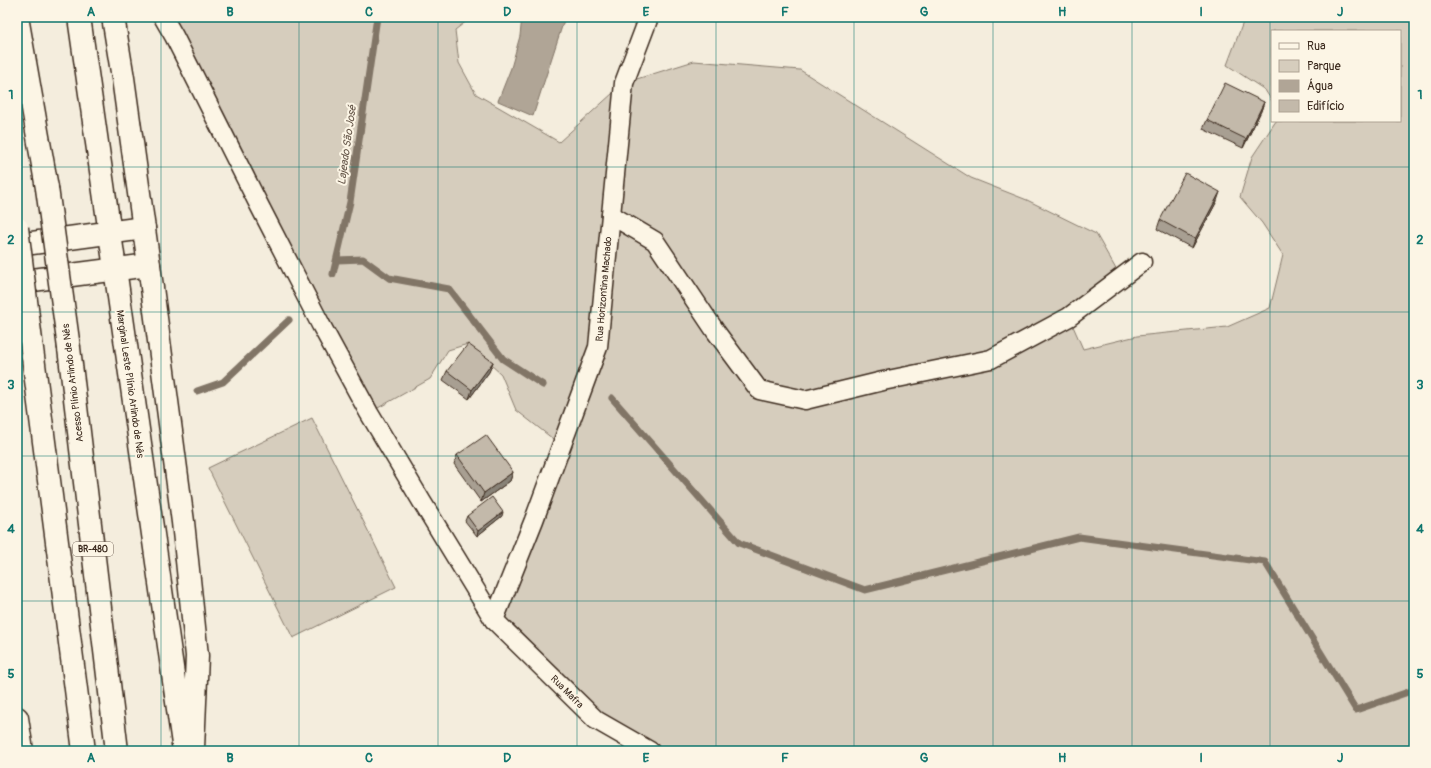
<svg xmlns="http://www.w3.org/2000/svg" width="1431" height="768" font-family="Pangolin,sans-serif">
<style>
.green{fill:#d6cdbd;stroke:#887c6e}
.water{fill:#b0a596;stroke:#817466}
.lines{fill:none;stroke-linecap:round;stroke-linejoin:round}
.stream{stroke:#817466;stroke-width:7}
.street-casing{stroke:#3b2a1e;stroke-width:21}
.secondary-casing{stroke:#3b2a1e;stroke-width:25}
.highway-casing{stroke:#3b2a1e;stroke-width:25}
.street{stroke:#fcf5e5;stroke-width:18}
.secondary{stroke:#fcf5e5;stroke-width:22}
.highway{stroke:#fcf5e5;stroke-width:22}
.highway-bridge-casing{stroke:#3b2a1e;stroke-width:25;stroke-linecap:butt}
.highway-bridge{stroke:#fcf5e5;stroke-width:22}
.wall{fill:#a89f92;stroke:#3b2a1e}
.shaded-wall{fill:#888277;stroke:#3b2a1e}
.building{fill:#c3b9aa;stroke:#3b2a1e}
.grid{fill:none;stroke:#0f766e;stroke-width:1;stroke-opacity:0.55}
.labels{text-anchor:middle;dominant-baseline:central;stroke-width:4;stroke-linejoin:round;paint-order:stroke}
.shield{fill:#fcf5e5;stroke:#75675a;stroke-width:1}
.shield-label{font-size:9px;font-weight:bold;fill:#3b2a1e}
.street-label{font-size:10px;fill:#3b2a1e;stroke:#fcf5e5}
.water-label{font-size:11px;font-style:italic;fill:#645548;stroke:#fcf5e5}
.neatline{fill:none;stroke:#0f766e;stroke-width:1.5}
.grid-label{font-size:13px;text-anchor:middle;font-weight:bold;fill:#0f766e}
</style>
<rect width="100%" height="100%" fill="#f4eddd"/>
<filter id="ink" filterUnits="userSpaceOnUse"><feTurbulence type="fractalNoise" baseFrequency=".025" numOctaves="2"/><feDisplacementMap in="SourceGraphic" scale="8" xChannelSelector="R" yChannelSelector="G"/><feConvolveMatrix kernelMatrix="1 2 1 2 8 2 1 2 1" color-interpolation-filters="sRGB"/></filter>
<g filter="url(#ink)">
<g class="green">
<path d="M165 17H472L455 30 459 63 476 94 559 142 624 83 694 61 800 70 971 178 1027 200 1096 234 1121 278 1069 317 1083 349 1137 336 1227 327 1270 308 1283 255 1262 223 1240 197 1252 157 1276 121H1400V31H1272V101L1265 90 1227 65 1245 17H1414V751H650L596 720 494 620 562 446 516 410 501 374 468 344 448 350 430 379 369 413Z"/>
<path d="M312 418 396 587 293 638 208 468Z"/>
</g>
<path class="water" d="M522 17H565L533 116 498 101 511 68 520 36Z"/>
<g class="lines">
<g class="stream">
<path d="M337 260 363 259 389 278 449 289 503 359 543 385"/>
<path d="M333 274 350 202 377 17"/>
<path d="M197 391 223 382 289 320"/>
<path d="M612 398 739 543 865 590 1079 537 1265 562 1356 710 1414 690"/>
</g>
<defs>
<g id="street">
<path d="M163 17 174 36 257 201 321 325 369 413 422 502 494 620 596 720 650 751"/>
<path d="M611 215 655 241 716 332 759 390 805 400 883 381 991 359 1069 317 1142 262"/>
<path d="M494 620 534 520 598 347 624 83 649 17"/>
</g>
<g id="secondary">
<path d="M79 17 184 751"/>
<path d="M113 17 123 78 149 265 183 522 197 656 193 748"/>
<path d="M17 245 144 228"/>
<path d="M17 282 149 265"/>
<path d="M17 718 22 751"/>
</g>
<g id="highway">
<path d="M17 17 47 188"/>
<path d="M69 348 117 751"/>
<path d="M32 349 84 751"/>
</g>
</defs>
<use href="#street" class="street-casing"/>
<use href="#secondary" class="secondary-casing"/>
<use href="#highway" class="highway-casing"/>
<use href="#street" class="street"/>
<use href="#secondary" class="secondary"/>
<use href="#highway" class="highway"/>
<defs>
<g id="highway-bridge">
<path d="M47 188 69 348"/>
<path d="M17 228 32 349"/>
</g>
</defs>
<use href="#highway-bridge" class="highway-bridge-casing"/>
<use href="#highway-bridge" class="highway-bridge"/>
</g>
<g class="wall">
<path d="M1264 102 1261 111 1243 148 1203 129 1207 120Z"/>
<path d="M1217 201 1192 248 1157 229 1160 220Z"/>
<path d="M493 362 489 372 469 399 443 380 447 371Z"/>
<path d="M457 455 513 472 510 481 481 502 454 464Z"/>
<path d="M467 516H502L477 536 465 521Z"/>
</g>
<g class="shaded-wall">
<path d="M1264 102 1261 111 1243 148 1246 139Z"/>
<path d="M1220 192 1217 201 1192 248 1195 239Z"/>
<path d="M493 362 489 372 469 399 472 390Z"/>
<path d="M513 472 510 481 481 502 484 493Z"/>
<path d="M503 512 502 516 477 536 478 531Z"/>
</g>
<g class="building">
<path d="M1225 83 1264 102 1246 139 1207 120Z"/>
<path d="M1185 173 1220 192 1195 239 1160 220Z"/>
<path d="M468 344 493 362 472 390 447 371Z"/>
<path d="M486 435 513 472 484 493 457 455Z"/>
<path d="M492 497 503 512 478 531 467 516Z"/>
</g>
</g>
<path class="grid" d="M161 17V751M299 17V751M438 17V751M577 17V751M716 17V751M854 17V751M993 17V751M1132 17V751M1270 17V751M17 167H1414M17 312H1414M17 456H1414M17 601H1414"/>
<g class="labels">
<rect class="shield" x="73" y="542" width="40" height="14" rx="3"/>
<g class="shield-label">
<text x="93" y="549">BR-480</text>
</g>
<g class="street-label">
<text transform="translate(604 289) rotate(-85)">Rua Horizontina Machado</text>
<text transform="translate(73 383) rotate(-97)">Acesso Plínio Arlindo de Nês</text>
<text transform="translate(130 384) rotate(82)">Marginal Leste Plínio Arlindo de Nês</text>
<text transform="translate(567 692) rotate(45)">Rua Mafra</text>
</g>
<g class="water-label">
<text transform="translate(347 145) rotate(-82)">Lajeado São José</text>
</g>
</g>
<rect width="1431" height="768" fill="none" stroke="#fcf5e5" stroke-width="44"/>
<rect x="1271" y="30" width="130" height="92" fill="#fcf5e5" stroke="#afa495"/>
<rect x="1279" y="43" width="20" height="6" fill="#fcf5e5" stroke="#afa495"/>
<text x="1307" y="50" font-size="12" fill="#3b2a1e">Rua</text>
<rect x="1279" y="60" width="20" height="12" fill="#d6cdbd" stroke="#afa495"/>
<text x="1307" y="70" font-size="12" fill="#3b2a1e">Parque</text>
<rect x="1279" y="80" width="20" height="12" fill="#b0a596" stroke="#afa495"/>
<text x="1307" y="90" font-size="12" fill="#3b2a1e">Água</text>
<rect x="1279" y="100" width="20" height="12" fill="#c3b9aa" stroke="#afa495"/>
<text x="1307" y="110" font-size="12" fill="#3b2a1e">Edifício</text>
<rect x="22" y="22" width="1387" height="724" class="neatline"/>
<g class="grid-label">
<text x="91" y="16">A</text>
<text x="230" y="16">B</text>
<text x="369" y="16">C</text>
<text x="507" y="16">D</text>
<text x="646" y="16">E</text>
<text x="785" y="16">F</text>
<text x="924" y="16">G</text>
<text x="1062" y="16">H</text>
<text x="1201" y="16">I</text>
<text x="1340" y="16">J</text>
<text x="11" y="99">1</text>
<text x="1420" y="99">1</text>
<text x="11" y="244">2</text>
<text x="1420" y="244">2</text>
<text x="11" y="389">3</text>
<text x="1420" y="389">3</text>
<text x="11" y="533">4</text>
<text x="1420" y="533">4</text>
<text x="11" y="678">5</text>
<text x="1420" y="678">5</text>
<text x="91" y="762">A</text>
<text x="230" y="762">B</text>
<text x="369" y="762">C</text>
<text x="507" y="762">D</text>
<text x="646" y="762">E</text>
<text x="785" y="762">F</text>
<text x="924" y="762">G</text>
<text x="1062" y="762">H</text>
<text x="1201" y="762">I</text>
<text x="1340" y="762">J</text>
</g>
</svg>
